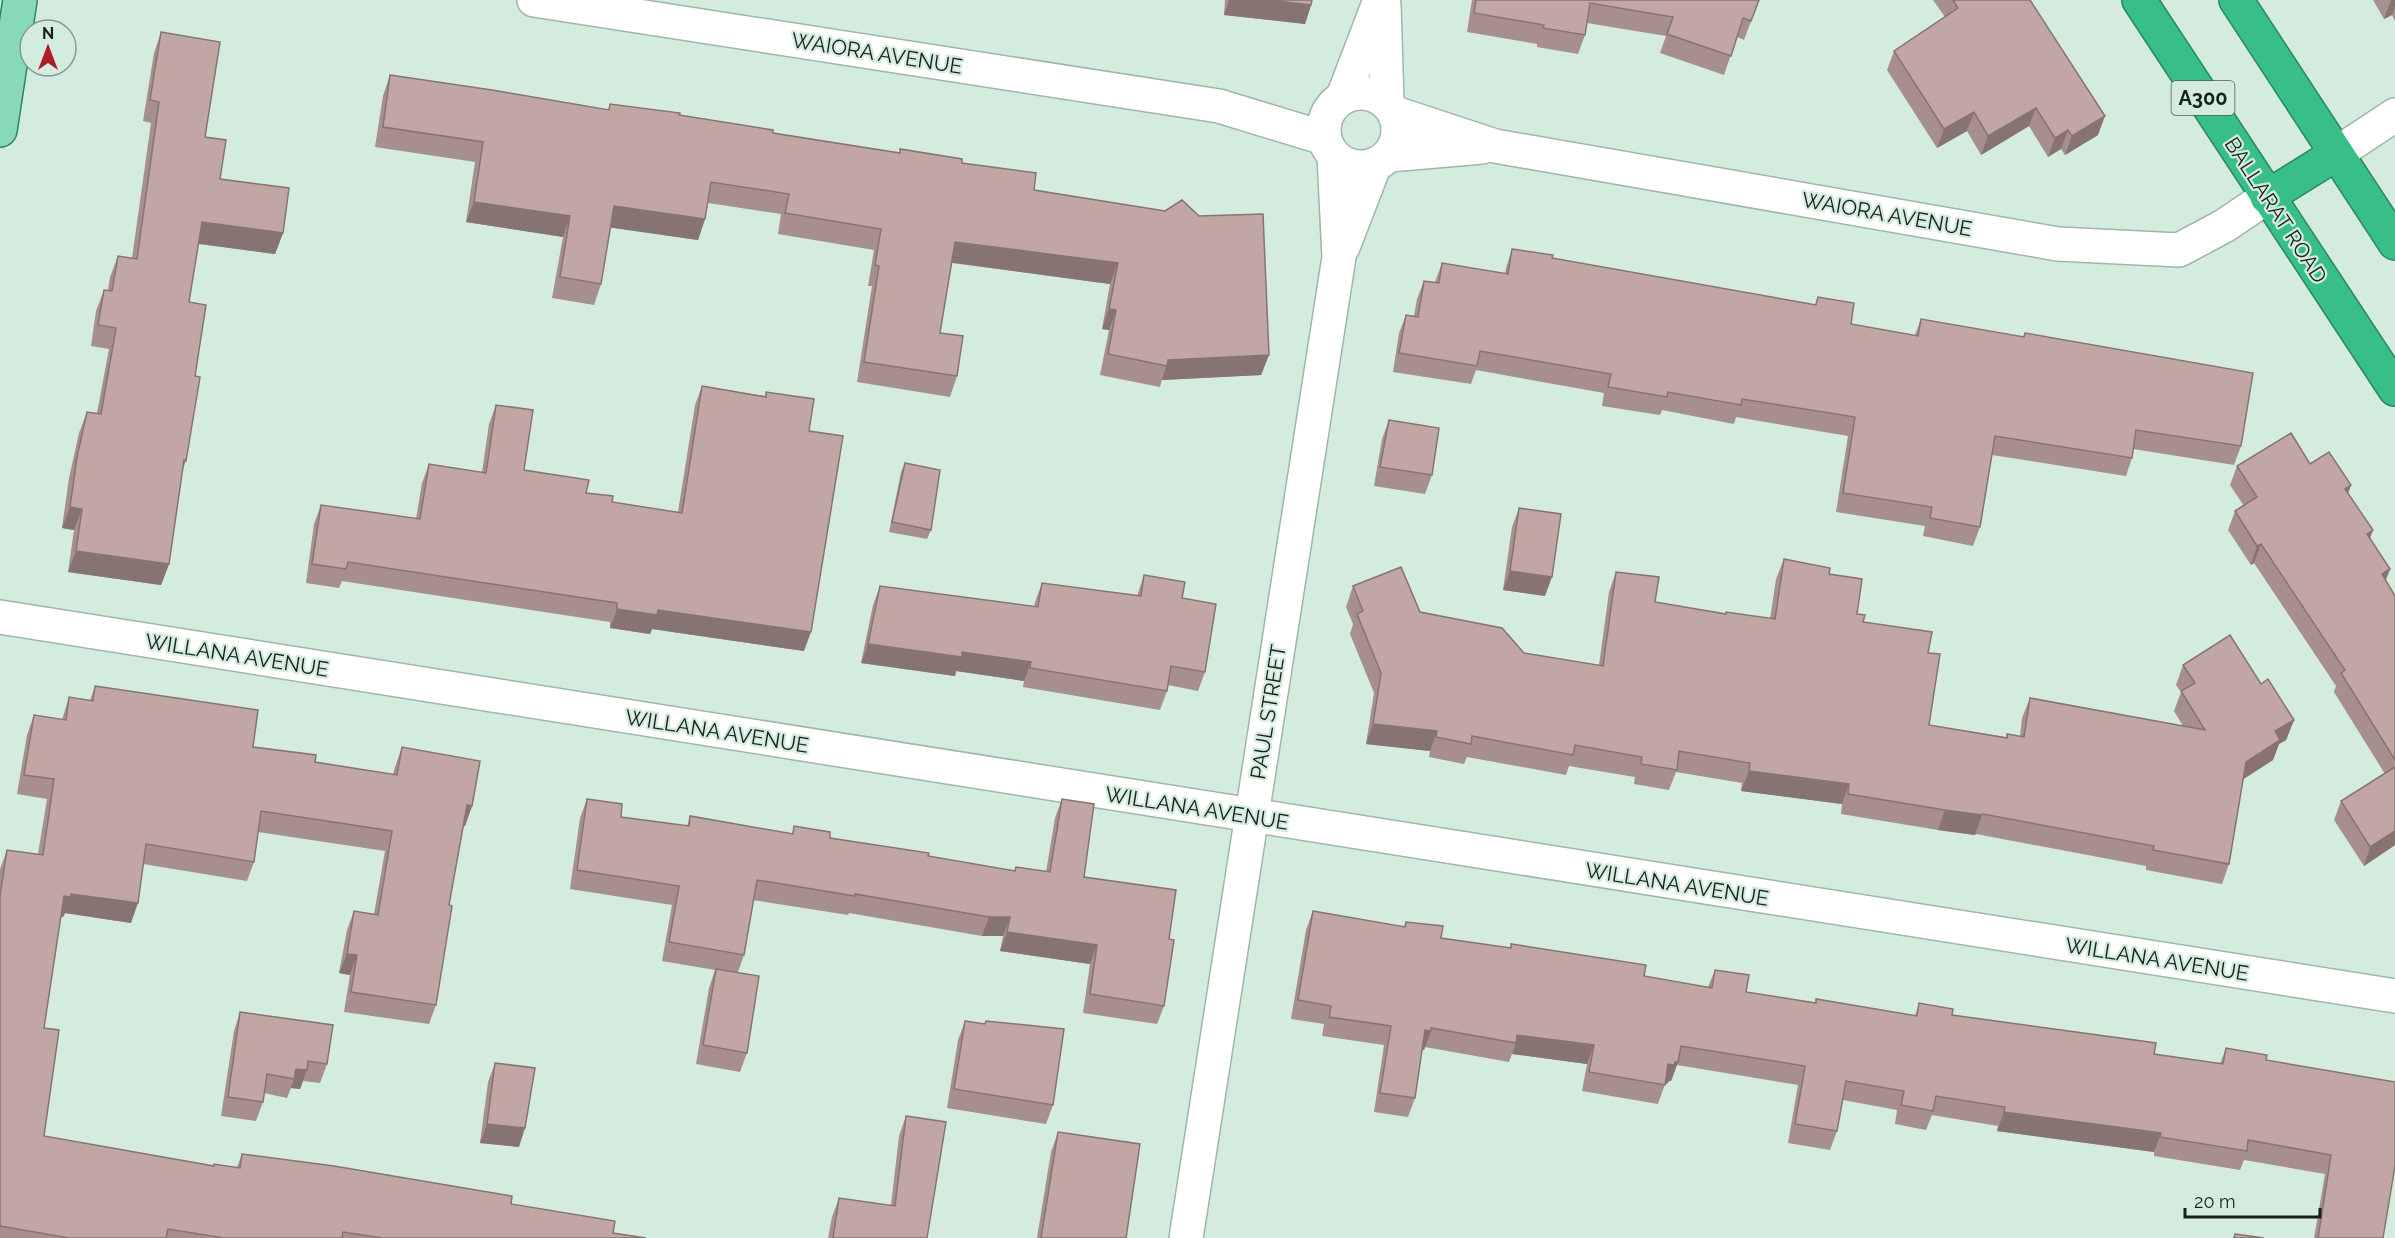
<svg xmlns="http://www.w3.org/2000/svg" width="2395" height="1238" font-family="Raleway,sans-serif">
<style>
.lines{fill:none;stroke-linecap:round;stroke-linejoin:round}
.minor-casing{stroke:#9fb7aa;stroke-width:36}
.major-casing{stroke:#2c8761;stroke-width:36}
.highway-casing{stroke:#2c8761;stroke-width:36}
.minor{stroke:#fff;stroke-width:33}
.major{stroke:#87d9b7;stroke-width:33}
.highway{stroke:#37bf87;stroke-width:33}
.wall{fill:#a68f8c}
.shaded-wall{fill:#877472}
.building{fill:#c1a6a3;stroke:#877472;stroke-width:1.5}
.labels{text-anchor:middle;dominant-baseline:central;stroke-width:4.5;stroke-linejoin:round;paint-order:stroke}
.shield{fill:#d3ecde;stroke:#4f5d56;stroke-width:1.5}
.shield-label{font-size:20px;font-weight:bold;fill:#17201b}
.street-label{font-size:21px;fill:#17201b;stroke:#d3ecde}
</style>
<rect width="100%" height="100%" fill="#d3ecde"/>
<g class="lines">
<defs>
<g id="minor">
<path d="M534 0 1219 106 1324 138"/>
<path d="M1384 5 1387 103"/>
<circle cx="1361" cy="130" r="37"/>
<path d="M1343 97 1380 0"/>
<path d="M1395 113 1495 146 2058 244 2179 250 2224 226 2267 197"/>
<path d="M2336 154 2395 115"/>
<path d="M1389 155 1482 147"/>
<path d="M1343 247 1375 164"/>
<path d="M0 617 2395 996"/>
<path d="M1186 1238 1339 257 1334 156"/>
</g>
<path id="major" d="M0 130 20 0"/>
<g id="highway">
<path d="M2139 0 2395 389"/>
<path d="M2236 0 2395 243"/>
<path d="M2267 197 2336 154"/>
</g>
</defs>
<use href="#minor" class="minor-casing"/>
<use href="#major" class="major-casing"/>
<use href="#highway" class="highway-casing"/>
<use href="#minor" class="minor"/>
<use href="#major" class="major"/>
<use href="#highway" class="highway"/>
</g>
<g class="wall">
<path d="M1225 0H1312L1311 5 1305 24 1224 15Z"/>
<path d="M1472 0H1759L1744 40 1737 37 1724 75 1660 53 1666 36 1587 23 1585 35 1578 54 1537 47V44L1467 32Z"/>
<path d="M1933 0H2030L2098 135 2065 155 2061 149 2048 157 2029 126 1981 155 1967 131 1937 148 1887 70 1894 51 1945 17Z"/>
<path d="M2373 0H2395V21L2392 15 2384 19Z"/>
<path d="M161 32 205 137 220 179 283 233 275 254 198 244 189 302 195 376 186 461 183 469 169 564 161 585 68 572 74 530 62 528 69 478 79 433 87 412 97 413 109 349 91 346 96 311 104 290H108L110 277 118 256 132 258 151 123 143 121 154 53Z"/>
<path d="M390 75 608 110 610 104 679 115 773 133 899 153 900 149 962 163 1034 190 1269 355 1261 375 1162 380 1160 387 1100 375 1109 330 1102 329 1110 284 952 263 940 333 957 376 950 397 857 382 872 286H868L874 250 778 234 781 214 708 203 705 219 698 240 610 227 601 284 594 305 552 298 563 237 466 222 475 162 375 147 383 96Z"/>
<path d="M1512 249 1552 258 1815 305 1818 297 1851 324 1915 335 1921 319 2023 337 2025 333 2241 446 2234 465 2133 449 2132 458 2126 476 1992 455 1980 527 1973 546 1923 536 1925 526 1836 512 1848 436 1736 417 1734 424 1662 410 1660 415 1602 406 1604 393 1476 370 1471 384 1393 372 1399 333 1406 315 1414 316 1417 299 1424 281 1435 282 1442 263 1505 274 1506 268Z"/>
<path d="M702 386 765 396 766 392 809 431 804 651 652 629 650 634 610 628V622L342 581 339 588 306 583 314 524 321 505 416 519 422 483 429 464 482 472 489 424 496 405 524 470 612 502 678 512 695 405Z"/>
<path d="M1389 420 1432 475 1425 494 1374 486 1382 439Z"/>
<path d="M905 463 931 530 927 539 889 532 901 472Z"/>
<path d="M2310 464 2351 485 2348 493 2370 539 2385 580 2395 596V845L2364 866 2334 820 2341 801 2385 774 2334 692 2336 686 2254 563 2251 565 2228 530 2235 511 2244 506 2230 485 2237 466Z"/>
<path d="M1519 508 1545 596 1503 590 1512 527Z"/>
<path d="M1784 559 1829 574 1863 622 1928 653 1929 725 2006 737 2007 734 2020 736 2022 718 2030 698 2183 726 2174 711 2181 692 2176 685 2183 665 2261 684 2294 720 2286 740 2279 744 2273 760 2243 779 2229 864 2222 884 2146 870V866L1976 834 1975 835 1938 830 1841 814 1842 804 1741 791 1742 783 1676 772 1669 790 1634 784 1635 777 1569 766 1566 775 1467 757 1464 764 1429 757 1430 751 1366 744 1374 693 1350 634 1353 624 1346 607 1353 586 1524 653 1599 665 1609 592 1616 572 1655 602 1726 614 1770 619 1776 579Z"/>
<path d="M1144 575 1182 598 1205 672 1198 691 1168 685 1167 691 1160 710 1023 687 1024 681 956 671 955 676 861 663 873 605 880 586 1034 607 1035 602 1042 583 1137 596Z"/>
<path d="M95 686 253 747 315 762 393 775 395 767 402 747 472 806 465 826 463 825 449 905 436 1005 429 1024 344 1012 350 975 339 973 347 930 354 911 374 914 385 851 258 832 254 862 247 881 143 864 131 923 65 913 63 917 61 916 44 1028V1136L213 1166 237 1167 242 1154 511 1204 613 1233 646 1238H0V869L7 850 38 854 47 799 17 794 27 735 34 715 62 720 69 697 90 700Z"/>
<path d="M587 799 621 817 687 826 690 816 792 834 794 826 830 838 928 856 1014 871 1016 867 1046 872 1055 818 1062 799 1084 877 1169 939 1164 1006 1157 1024 1083 1013 1090 964 1000 951 1003 936H982L849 913 848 915 753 900 744 955 738 972 747 1053 740 1072 696 1064 709 988 715 970 662 961 672 905 570 889 580 818Z"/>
<path d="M1313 911 1404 927 1406 922 1441 938 1510 948 1511 944 1644 976 1708 987 1715 970 1746 992 1815 1003 1816 999 1915 1016 1919 1003 1952 1015 2154 1054 2220 1064 2226 1048 2266 1060 2395 1082 2383 1238H2314L2325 1174 2244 1160 2240 1170 2154 1156V1152L1997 1131 1998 1126 1932 1115 1926 1130 1895 1124 1897 1110 1843 1100 1837 1131 1830 1150 1788 1143 1798 1085 1677 1065 1671 1081H1669L1667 1084H1665L1658 1104 1582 1091 1587 1064 1512 1054 1509 1062 1425 1047 1424 1050H1422L1415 1098 1408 1117 1374 1112 1384 1045 1322 1036 1324 1024 1291 1019 1306 930Z"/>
<path d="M240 1012 327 1064 320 1083 303 1081 300 1089 291 1088 287 1098 264 1093 263 1102 256 1121 221 1116 234 1031Z"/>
<path d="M965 1021 985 1024 986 1021 1053 1105 1046 1124 947 1108 958 1040Z"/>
<path d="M495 1063 519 1147 480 1143 488 1082Z"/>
<path d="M906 1116 927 1238H828L832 1217 839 1198 891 1205 899 1136Z"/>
<path d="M1058 1132 1126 1238H1037L1051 1152Z"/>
</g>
<g class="shaded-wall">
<path d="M1229 0H1267L1311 5 1305 24 1224 15Z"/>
<path d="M2391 0H2395V6L2392 15 2384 19Z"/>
<path d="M2036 108 2029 126 1981 155 1988 136Z"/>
<path d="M1974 112 1967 131 1937 148 1944 129Z"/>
<path d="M2105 116 2098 135 2065 155 2072 136Z"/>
<path d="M2068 130 2061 149 2048 157 2055 138Z"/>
<path d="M474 202 570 216 563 237 466 222Z"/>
<path d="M614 206 705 219 698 240 606 227Z"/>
<path d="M202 222 283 233 275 254 194 243Z"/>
<path d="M955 242 1118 263 1110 284 948 262Z"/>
<path d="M1109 309 1116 310 1109 330 1102 329Z"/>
<path d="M1269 355 1261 375 1162 380 1168 360Z"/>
<path d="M2351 485 2344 504 2345 489Z"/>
<path d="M70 507 82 509 74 530 62 528Z"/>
<path d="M2373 530 2366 549 2367 534Z"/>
<path d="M2261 544 2254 563 2251 565 2257 546Z"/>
<path d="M76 551 169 564 161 585 68 572Z"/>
<path d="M2390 569 2383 588 2382 574Z"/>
<path d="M1510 571 1552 577 1545 596 1503 590Z"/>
<path d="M617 609 658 610 811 632 804 651 652 629 650 634 610 628Z"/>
<path d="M868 644 962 652 1031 662 1024 681 956 671 955 676 861 663Z"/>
<path d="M2294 720 2286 740 2279 744 2273 760 2239 782 2246 762 2275 731Z"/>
<path d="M1373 724 1437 731 1430 751 1366 744Z"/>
<path d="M1749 771 1849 784 1842 804 1741 791Z"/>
<path d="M467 805 472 806 465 826 460 825Z"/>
<path d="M1945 810 1982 815 1975 835 1938 830Z"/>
<path d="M2395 831V845L2364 866 2370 847Z"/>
<path d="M71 894 138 903 131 923 65 913 63 917 57 916 64 896Z"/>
<path d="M989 917H1010L1003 936H982Z"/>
<path d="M1007 932 1097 945 1090 964 1000 951Z"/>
<path d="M347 954 357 955 350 975 339 973Z"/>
<path d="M1425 1030 1431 1031 1424 1050 1418 1049Z"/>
<path d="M1517 1035 1594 1045 1587 1064 1512 1054 1516 1043Z"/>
<path d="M1675 1062H1678L1671 1081H1669L1667 1084 1661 1083 1668 1064Z"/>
<path d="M296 1069 307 1070 300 1089 291 1088 294 1079Z"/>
<path d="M2004 1112 2161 1133 2154 1152 1997 1131Z"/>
<path d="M487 1124 525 1128 519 1147 480 1143Z"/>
</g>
<g class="building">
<path d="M1267 0H1312L1311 5Z"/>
<path d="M1476 0H1759L1751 21 1743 18 1731 56 1667 34 1673 17 1590 3 1585 35 1543 28 1544 25 1474 13Z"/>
<path d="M1953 0H2030L2105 116 2072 136 2068 130 2055 138 2036 108 1988 136 1974 112 1944 129 1894 51 1958 8Z"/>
<path d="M161 32 220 42 205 137 226 140 220 179 289 188 283 233 202 222 189 302 206 305 195 376 200 377 186 461 184 460 169 564 76 551 82 509 70 507 77 457 87 412 101 414 116 328 98 325 104 290 112 291 118 256 137 259 159 102 150 100Z"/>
<path d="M390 75 492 90 609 110 610 104 680 113 679 115 773 130V133L900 153V149L962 159V163L1036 173 1034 190 1165 211 1182 200 1199 216 1263 214 1269 355 1168 360 1167 366 1108 354 1116 310 1109 309 1118 263 955 242 940 333 963 336 957 376 864 362 879 266 875 265 881 229 785 213 789 194 711 182 705 219 614 206 601 284 560 277 570 216 474 202 483 142 383 127Z"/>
<path d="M1512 249 1553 255 1552 258 1816 305 1818 297 1854 303 1851 324 1918 336 1921 319 2024 337 2025 333 2253 373 2241 446 2136 430 2132 458 1995 436 1980 527 1930 518 1932 507 1843 493 1855 417 1742 399 1741 405 1668 392 1667 397 1608 387 1611 374 1480 351 1477 366 1399 353 1406 315 1418 317 1424 281 1439 283 1442 263 1508 274Z"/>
<path d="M702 386 766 397V392L814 399 809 431 843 436 811 632 658 610 657 615 617 609V603L348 562 346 569 312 564 321 505 420 519 429 464 486 473 496 405 533 410 524 470 589 480 586 493 613 496 612 502 682 513Z"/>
<path d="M1389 420 1439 428 1432 475 1380 467Z"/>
<path d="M2291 433 2310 464 2329 452 2351 485 2345 489 2373 530 2367 534 2390 569 2382 574 2395 596V760L2341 673 2345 670 2261 544 2257 546 2235 511 2257 497 2237 466Z"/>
<path d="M905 463 940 470 931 530 892 522Z"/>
<path d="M1519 508 1561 514 1552 577 1510 571Z"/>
<path d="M1784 559 1830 568 1829 574 1862 579 1857 614 1865 615 1863 622 1932 632 1928 653 1940 654 1929 725 2007 738V734L2024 737 2030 698 2205 730 2181 691 2195 683 2183 665 2230 635 2261 684 2268 679 2294 720 2275 731 2280 740 2246 762 2229 864 2153 850 2154 846 1983 814 1982 815 1945 810 1848 794 1849 784 1749 771 1750 763 1679 751 1677 770 1641 764 1642 757 1575 745 1573 755 1472 736 1471 744 1436 737 1437 731 1373 724 1381 673 1357 614 1363 611 1353 586 1401 567 1420 612 1502 628 1524 653 1603 666 1616 572 1659 577 1655 602 1726 614V612L1775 619Z"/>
<path d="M1144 575 1185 582 1182 598 1216 604 1205 672 1171 666 1167 691 1030 668 1031 662 962 652V657L868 644 880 586 1038 607 1042 583 1141 596Z"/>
<path d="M95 686 258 710 253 747 316 755 315 762 397 775 402 747 480 761 472 806 467 805 449 905 452 906 436 1005 351 992 357 955 347 954 354 911 378 915 392 831 261 811 254 862 146 844 138 903 71 894V897L64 896 44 1028 59 1030 44 1136 214 1166V1164L240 1168 242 1154 334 1166 512 1196 511 1204 615 1221 613 1233 646 1238H383L343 1232 342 1238H224L168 1229 166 1238H69L0 1226V896L7 850 43 855 54 779 24 775 34 715 66 720 69 697 93 701Z"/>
<path d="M2395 767V831L2370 847 2341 801Z"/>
<path d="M587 799 622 804 621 817 689 826 690 816 793 834 794 826 830 832V838L929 853 928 856 1015 871 1016 867 1050 872 1062 799 1094 804 1084 877 1176 890 1169 939 1174 940 1164 1006 1090 994 1097 945 1007 932 1010 917H989L855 894V896L757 880 744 955 669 942 679 886 577 870Z"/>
<path d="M1313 911 1405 927 1406 922 1443 926 1441 938 1511 948V944L1646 965 1644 976 1712 988 1715 970 1749 975 1746 992 1816 1003V999L1917 1016 1919 1003 1953 1009 1952 1015 2156 1043 2154 1054 2223 1064 2226 1048 2267 1055 2266 1060 2395 1082V1166L2383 1238H2318L2331 1155 2248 1140 2247 1151 2160 1137 2161 1133 2004 1112 2005 1107 1936 1096 1933 1111 1901 1105 1904 1091 1846 1081 1837 1131 1795 1124 1805 1066 1681 1046 1678 1062H1675L1674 1065 1668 1064 1665 1085 1589 1072 1594 1045 1517 1035 1516 1043 1431 1028V1031L1425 1030 1415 1098 1380 1093 1391 1026 1329 1017 1331 1006 1298 1000Z"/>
<path d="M716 969 759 976 747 1053 703 1045Z"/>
<path d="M240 1012 333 1025 327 1064 308 1061 307 1070 296 1069 294 1079 267 1074 263 1102 228 1097Z"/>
<path d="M965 1021 985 1024 986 1021 1064 1029 1053 1105 954 1089Z"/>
<path d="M495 1063 535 1068 525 1128 487 1124Z"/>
<path d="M906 1116 946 1122 927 1238H833L839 1198 895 1206Z"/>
<path d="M1058 1132 1140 1144 1126 1238H1041Z"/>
<path d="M2235 1234 2264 1238H2234Z"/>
</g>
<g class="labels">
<rect class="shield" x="2171.5" y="81" width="63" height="34" rx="4.5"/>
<g class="shield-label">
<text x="2203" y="98">A300</text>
</g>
<g class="street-label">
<text transform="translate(877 53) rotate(9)">WAIORA AVENUE</text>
<text transform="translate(2276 210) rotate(57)">BALLARAT ROAD</text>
<text transform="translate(1887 214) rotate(10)">WAIORA AVENUE</text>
<text transform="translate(237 655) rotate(9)">WILLANA AVENUE</text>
<text transform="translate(1268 712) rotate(-81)">PAUL STREET</text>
<text transform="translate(717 731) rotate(9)">WILLANA AVENUE</text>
<text transform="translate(1197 808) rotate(9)">WILLANA AVENUE</text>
<text transform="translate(1677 884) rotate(9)">WILLANA AVENUE</text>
<text transform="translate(2157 959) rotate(9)">WILLANA AVENUE</text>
</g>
</g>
<g transform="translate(48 48)"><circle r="28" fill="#d3ecde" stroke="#889a90" stroke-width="1.5"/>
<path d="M0-4.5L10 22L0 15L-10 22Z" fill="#af1c29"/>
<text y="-9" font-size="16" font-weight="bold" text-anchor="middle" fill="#17201b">N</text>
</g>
<path d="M2185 1208v9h135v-9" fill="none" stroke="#17201b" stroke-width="3"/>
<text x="2194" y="1208" font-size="18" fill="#17201b" stroke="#d3ecde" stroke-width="4.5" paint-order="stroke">20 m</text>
</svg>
